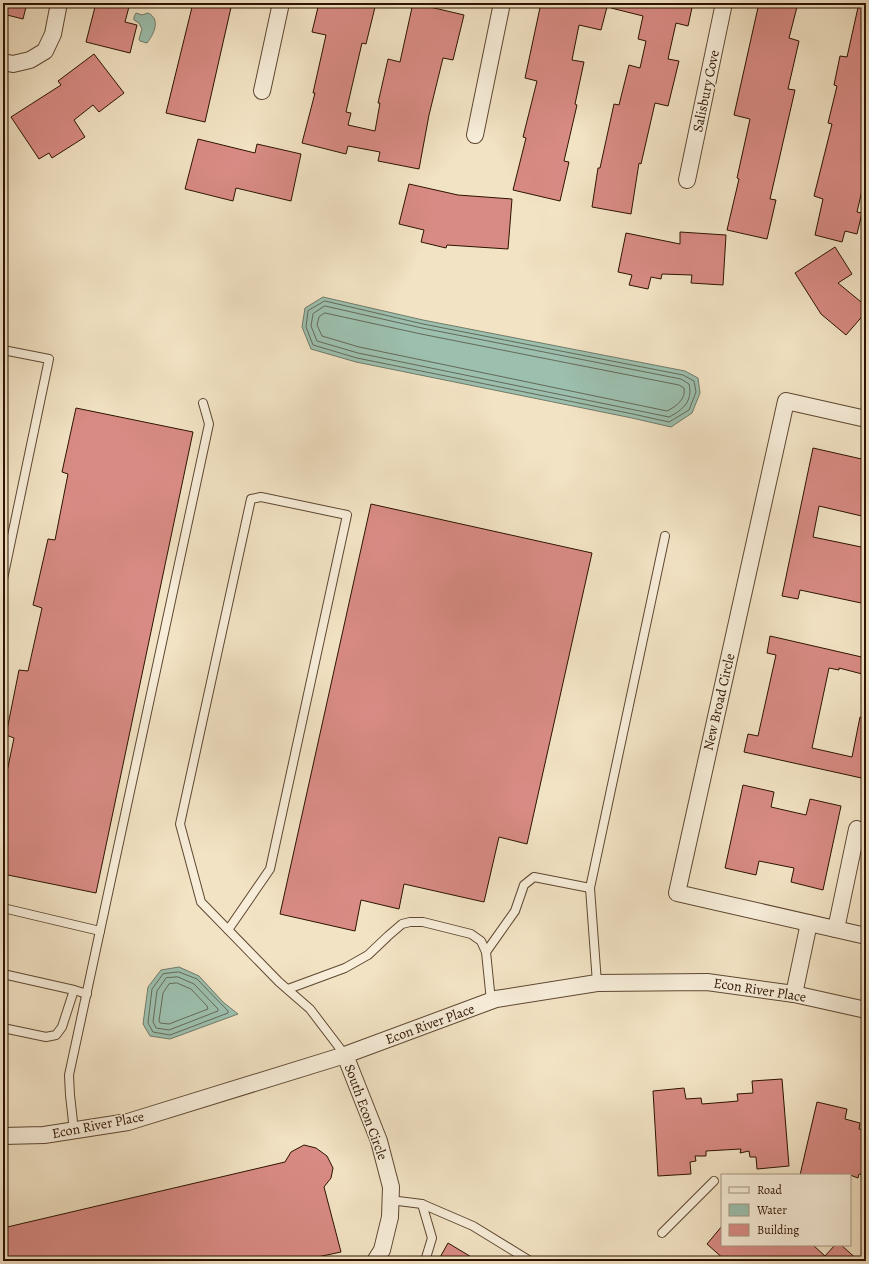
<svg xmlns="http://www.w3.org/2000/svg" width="869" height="1264" font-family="Alegreya,serif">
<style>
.water{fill:#9cbfae;stroke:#707a68}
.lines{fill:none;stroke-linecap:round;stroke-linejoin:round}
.shore{stroke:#646957;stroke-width:1}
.building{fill:#d88b84;stroke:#2d1300}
.lane-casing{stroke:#5e4731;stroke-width:10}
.street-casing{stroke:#5e4731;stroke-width:18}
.lane{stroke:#f7edd9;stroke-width:8}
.street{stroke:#f7edd9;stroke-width:16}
.labels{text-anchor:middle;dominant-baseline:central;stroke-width:3;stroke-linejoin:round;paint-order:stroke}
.street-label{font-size:14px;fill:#2d1300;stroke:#f7edd9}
</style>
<rect width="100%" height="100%" fill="#f2e3c4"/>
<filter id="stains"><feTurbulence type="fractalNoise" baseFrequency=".005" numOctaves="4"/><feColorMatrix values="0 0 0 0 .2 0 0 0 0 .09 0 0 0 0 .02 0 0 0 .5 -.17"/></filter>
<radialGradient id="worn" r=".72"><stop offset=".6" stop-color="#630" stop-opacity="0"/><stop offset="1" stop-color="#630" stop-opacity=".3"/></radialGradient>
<g class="water">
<path d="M136 13 142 15 148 13C161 19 154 34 147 43L140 41 139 39 142 29 139 23 134 20V17Z"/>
<path d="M323 297 423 320 685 371 698 378 700 393 692 413 671 427 632 418 356 362 311 349 302 327 305 308Z"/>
<path d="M179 967 199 976 223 1002 238 1014 170 1039 150 1036 143 1024 148 987 161 970Z"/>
</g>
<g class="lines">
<g class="shore">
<path d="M325 301 423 324 683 375 694 381 696 392 689 410 669 422 633 414 357 358 313 345 306 327 308 311Z"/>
<path d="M325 306 422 328 681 379 689 384C693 401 683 410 669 417L358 353 317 341 311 326 313 314Z"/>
<path d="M325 313 421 334 679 385 684 388C686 399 677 406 667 411L359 347 322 336 317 325 319 317Z"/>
<path d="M179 972 197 979 228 1011V1013L170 1035 153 1032 148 1023 152 989 163 974Z"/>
<path d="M178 977 194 984 218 1009V1011L169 1030 156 1028 153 1022 157 991 166 978Z"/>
<path d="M177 983 191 989 207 1006 208 1009 169 1024 160 1023 159 1021 163 993 169 984Z"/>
</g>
</g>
<g class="building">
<path d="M3 3H27L23 19 3 14Z"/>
<path d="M96 3H130L125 22 137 25 130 53 86 42Z"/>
<path d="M193 3H232L205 122 166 113Z"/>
<path d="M319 3H376L366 44 362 43 346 112 351 113 348 125 375 131 380 103H378L388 59 400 62 413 3 464 15 453 60 443 58 429 115 419 169 378 161 380 152 348 146 346 154 302 143 315 93H313L326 35 312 32Z"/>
<path d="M541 3H608L601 30 579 25 572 60 584 62 575 104 577 105 564 161 569 162 560 201 513 190 526 138 523 137 537 81 525 78Z"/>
<path d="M611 3H693L688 26 676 23 668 59 679 61 668 106 655 103 641 164 639 163 631 214 592 207 598 168H600L614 104 619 105 629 65 640 68 646 41 638 39 643 16 611 8Z"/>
<path d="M759 3H798L789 38 799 41 788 89 795 90 770 199 776 200 767 239 727 230 739 179 737 178 750 119 734 115Z"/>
<path d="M859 3H866V173L857 212 862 213 857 234 845 231 842 242 815 235 823 199 814 196 832 124 828 123 837 86 834 85 840 56 847 57Z"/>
<path d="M94 54 124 93 99 112 93 105 74 120 85 137 52 158 49 153 39 159 11 117 61 85 58 81Z"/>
<path d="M198 139 255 153 257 144 301 154 291 201 236 188 233 201 185 189Z"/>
<path d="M409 184 458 195 512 199 508 249 447 245 446 248 421 242 424 230 399 224Z"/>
<path d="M680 232 726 235 723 285 691 283 692 275 662 274 661 279 651 277 648 289 629 285 632 275 618 272 626 233 680 244Z"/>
<path d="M835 247 852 274 838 283 866 306V312L846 335 821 314 795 273Z"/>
<path d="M76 408 193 432 96 893 3 874V791L14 738 6 735 19 670 28 671 42 608 33 605 48 539 55 540 68 474 62 472Z"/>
<path d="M813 448 866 460V517L819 506 813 537 866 548V604L800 590 798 599 782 596Z"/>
<path d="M371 504 592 553 527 844 499 837 484 902 404 884 399 909 361 900 355 931 280 914Z"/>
<path d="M770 636 866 658V675L839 668V670L829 668 812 748 852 757 860 717H866V779L744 752 748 734 758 736 776 655 767 653Z"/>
<path d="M743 785 774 792 771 807 806 815 810 799 841 806 823 890 791 882 794 868 759 861 756 875 725 868Z"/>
<path d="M782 1079 789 1166 757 1169 756 1157H750L749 1151 740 1153 741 1149 706 1151V1156H695L696 1161 690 1162 691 1174 658 1176 653 1091 684 1088 686 1099 701 1098 702 1104 727 1102 738 1101 737 1094 753 1093 752 1081Z"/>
<path d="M817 1102 847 1109 845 1119 860 1123 859 1129 866 1131V1175L859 1174 858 1178 850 1175H800Z"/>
<path d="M304 1145 316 1148 327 1156 333 1168 331 1178 324 1187 341 1252 299 1261H3V1228L285 1162 291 1152Z"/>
<path d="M722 1226V1245H813L825 1256 835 1245H841L859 1261H726L707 1244Z"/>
<path d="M448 1243 478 1261H438Z"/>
</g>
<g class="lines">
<defs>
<g id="lane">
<path d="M3 350 49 359 3 579"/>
<path d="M3 908 100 931"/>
<path d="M228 930 270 869 347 515 261 497 251 499 180 824 201 902 279 982 310 1009 345 1055"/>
<path d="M486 952 515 911 524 885 534 877 590 888"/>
<path d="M3 974 74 990 87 994"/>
<path d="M597 983 590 888 665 536"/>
<path d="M288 989 345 968 368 955 388 936 402 924 410 922H423L471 934 481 941 486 952 491 1001"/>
<path d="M3 1028 46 1037 56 1035 62 1027 74 990"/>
<path d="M74 1131 70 1095 69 1075 209 424 203 403"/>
<path d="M390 1200 422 1204 473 1226 530 1261"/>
<path d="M422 1204 432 1238 425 1261"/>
<path d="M662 1233 714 1181"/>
</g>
<g id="street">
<path d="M3 62 13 64 30 60 45 51 53 34 59 3"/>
<path d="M262 91 281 3"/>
<path d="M475 135 502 3"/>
<path d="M687 180 724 3"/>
<path d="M866 419 786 401 677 893 866 936"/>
<path d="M836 929 857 829"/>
<path d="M794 994 809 923"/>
<path d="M345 1055 379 1141 391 1187 390 1217 382 1250 375 1261"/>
<path d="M3 1136 44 1135 128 1122 345 1055 496 999 597 983 707 982 794 994 866 1010"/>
</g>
</defs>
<use href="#lane" class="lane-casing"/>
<use href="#street" class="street-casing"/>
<use href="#lane" class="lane"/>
<use href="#street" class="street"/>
</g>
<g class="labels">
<g class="street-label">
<text transform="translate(706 91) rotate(-78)">Salisbury Cove</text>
<text transform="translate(719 702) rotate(-77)">New Broad Circle</text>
<text transform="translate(760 990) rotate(9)">Econ River Place</text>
<text transform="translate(430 1024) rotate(-20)">Econ River Place</text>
<text transform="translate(366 1112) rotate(70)">South Econ Circle</text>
<text transform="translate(98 1125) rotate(-11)">Econ River Place</text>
</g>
</g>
<rect width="869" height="1264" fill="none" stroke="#f2e3c4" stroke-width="16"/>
<rect x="4" y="4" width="861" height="1256" fill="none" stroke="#2d1300" stroke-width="2"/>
<rect x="8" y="8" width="853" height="1248" fill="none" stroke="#2d1300"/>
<rect x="721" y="1174" width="130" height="72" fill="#f7edd9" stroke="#a69682"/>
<rect x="729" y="1187" width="20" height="6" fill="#f7edd9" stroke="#a69682"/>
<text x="757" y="1194" font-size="12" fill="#2d1300">Road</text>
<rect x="729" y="1204" width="20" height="12" fill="#9cbfae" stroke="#a69682"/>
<text x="757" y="1214" font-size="12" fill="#2d1300">Water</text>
<rect x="729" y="1224" width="20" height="12" fill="#d88b84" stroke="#a69682"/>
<text x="757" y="1234" font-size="12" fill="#2d1300">Building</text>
<rect width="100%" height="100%" filter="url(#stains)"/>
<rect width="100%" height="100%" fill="url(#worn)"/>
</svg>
